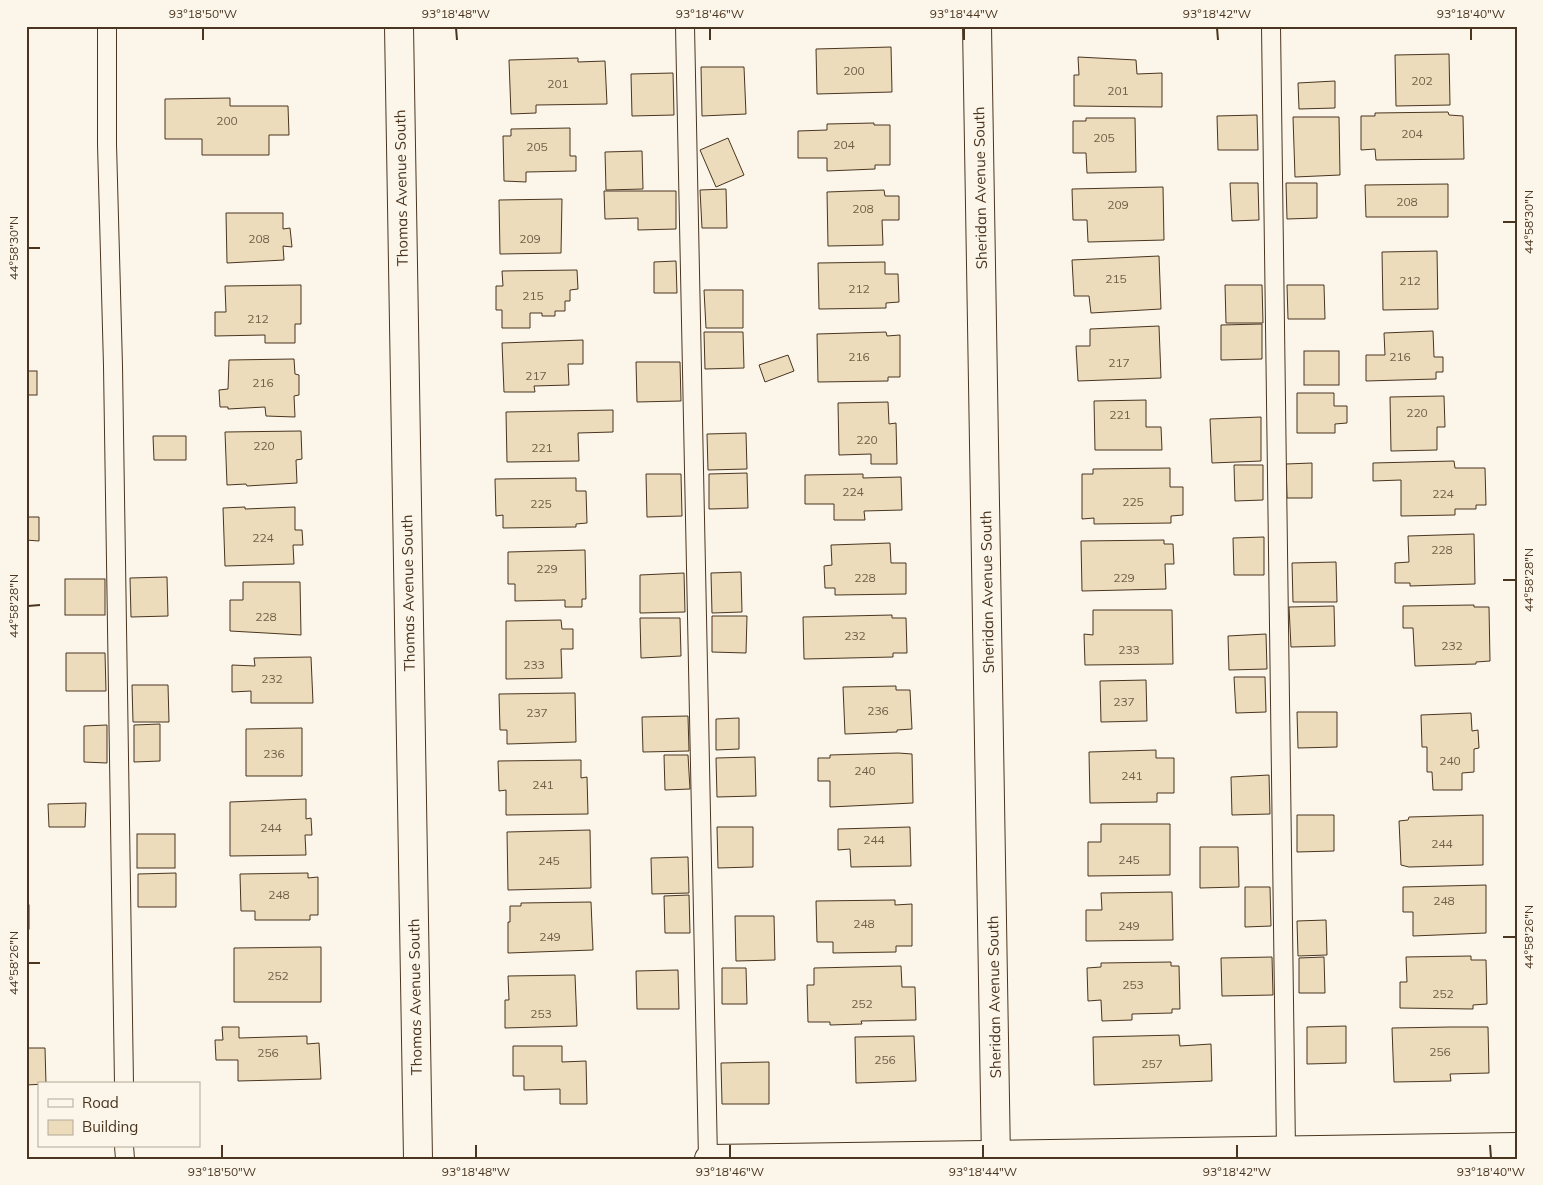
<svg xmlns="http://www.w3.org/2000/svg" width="1543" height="1185" font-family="Mulish,sans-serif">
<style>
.building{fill:#ecdcbc;stroke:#4a3520}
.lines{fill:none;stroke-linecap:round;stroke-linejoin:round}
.service-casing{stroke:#4a3520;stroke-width:20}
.minor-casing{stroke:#4a3520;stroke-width:30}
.service{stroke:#fbf6e9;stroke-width:18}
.minor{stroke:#fbf6e9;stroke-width:28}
.ticks{fill:none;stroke:#4a3520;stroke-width:2}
.labels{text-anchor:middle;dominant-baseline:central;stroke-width:4;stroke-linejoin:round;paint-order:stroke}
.number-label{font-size:12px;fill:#725f47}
.street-label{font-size:15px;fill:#4a3520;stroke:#fbf6e9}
.neatline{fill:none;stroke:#4a3520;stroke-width:2}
.ticks-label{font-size:12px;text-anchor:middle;fill:#4a3520}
</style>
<rect width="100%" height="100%" fill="#fbf6e9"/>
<g class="building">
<path d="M891 47 892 92 817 94 816 49Z"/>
<path d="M1449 54 1450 105 1396 106 1395 55Z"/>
<path d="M1078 57 1136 60 1137 74 1162 73V107L1074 106V75H1079Z"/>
<path d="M578 58V62L605 61 607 104 536 105V113L511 114 509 60Z"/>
<path d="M701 67H744L746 114 702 116Z"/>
<path d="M673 73 674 115 632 116 631 74Z"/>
<path d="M1335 81V108L1299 109 1298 83Z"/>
<path d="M230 98V106H288L289 135H269V155H202V139H165V99Z"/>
<path d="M1448 112 1449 115 1463 116 1464 159 1376 160 1375 149 1361 150V116H1375V113Z"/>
<path d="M1257 115 1258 150H1218L1217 116Z"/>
<path d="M1293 117H1339L1340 175 1295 177Z"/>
<path d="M1086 118H1135L1136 172 1087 173 1086 153H1073V121H1086Z"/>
<path d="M874 123V125H890V165H875V169L827 171V158H798V131L827 130V124Z"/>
<path d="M570 128V156H576V171L526 172V182L504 181 503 136H511V129Z"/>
<path d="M728 138 744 175 716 187 700 150Z"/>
<path d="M642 151 643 189 606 190 605 152Z"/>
<path d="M1230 183H1258L1259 220 1232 221Z"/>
<path d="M1286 183H1317V218L1287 219Z"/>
<path d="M1448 184V217H1366L1365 185Z"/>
<path d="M1163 187 1164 240 1088 242 1087 220H1073L1072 189Z"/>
<path d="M726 189 727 228H702L700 190Z"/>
<path d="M884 190 885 196H899V220H882L883 245 828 246 827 192Z"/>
<path d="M604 191H676V229L638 230V218L605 219Z"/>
<path d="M562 199 561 253 500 254 499 200Z"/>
<path d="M226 213H283V229L290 228 292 247 283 246 284 260 227 263Z"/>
<path d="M1437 251 1438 309 1383 310 1382 252Z"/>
<path d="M1159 256 1161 309 1091 313 1089 296H1074L1072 260Z"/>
<path d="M676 261 677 293H654V262Z"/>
<path d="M885 262V274H898L899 302 886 303V308L819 309 818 263Z"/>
<path d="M577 270 578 289 570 290V301H565V311H555V316H542V313H530V328H502V310H496V286H503L502 271Z"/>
<path d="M301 285V324H295V343H265V335L215 336V312H226L225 286Z"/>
<path d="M1225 285H1262L1263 323H1226Z"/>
<path d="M1287 285H1324L1325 319H1288Z"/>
<path d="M704 290H743V328H706Z"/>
<path d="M1262 324V359L1221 360V325Z"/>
<path d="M1159 326 1161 378 1078 381 1076 346H1090V329Z"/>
<path d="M1433 331 1434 357H1443V372H1436V379L1366 381V355H1385L1384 333Z"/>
<path d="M704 332H743L744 368 705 369Z"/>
<path d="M886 332 887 336 900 335V377H888V381L818 382 817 334Z"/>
<path d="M583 340V364H568L569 385 534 386 535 392H504L502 343Z"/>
<rect x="1304" y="351" width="35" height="34"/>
<path d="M788 355 794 371 765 382 759 365Z"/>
<path d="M294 359 295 374 299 375V395L294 396 295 417 266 416 265 407 228 409V407H220L219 390 228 389 229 360Z"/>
<path d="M636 362H680L681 401 637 402Z"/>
<rect x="26" y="371" width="11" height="24"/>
<path d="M1297 393H1334V406H1347V423L1335 424V433H1297Z"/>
<path d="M1444 396 1445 427H1437V450L1391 451 1390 397Z"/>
<path d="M1146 400V427H1161L1162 450H1095L1094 401Z"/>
<path d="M888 402 889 424 896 423 897 464H871V454L839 455 838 403Z"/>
<path d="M613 410V432L578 433 579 461 507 462 506 412Z"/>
<path d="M1261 417V461L1212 463 1210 419Z"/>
<path d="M301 431 302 459 296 460 297 483 247 486 246 484 227 485 225 432Z"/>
<path d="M746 433 747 469 708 470 707 434Z"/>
<path d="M153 436H186V460H154Z"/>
<path d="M1454 461 1455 468H1485L1486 505H1476V509H1455V515L1401 516V480L1373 481V463Z"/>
<path d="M1312 463V498H1287L1286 464Z"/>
<path d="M1234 465H1263V500L1235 501Z"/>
<path d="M1170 468V487H1183V515L1171 516V523L1094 524V518L1082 519V474H1093V469Z"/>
<path d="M747 473 748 508 709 509V474Z"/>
<path d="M646 474H681L682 516 647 517Z"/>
<path d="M863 474V478L901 477 902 510 864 511 865 520H834V504H805V475Z"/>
<path d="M576 478V491H586L587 523 576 524V527L503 528V515L496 516 495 479Z"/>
<path d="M245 507V509L295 507V530H302L303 545H293L294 564 225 566 223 508Z"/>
<path d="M26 517H39V541L26 540Z"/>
<path d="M1474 534 1475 584 1410 586V583H1395V563L1409 562 1408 536Z"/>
<path d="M1264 537V575H1234L1233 538Z"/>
<path d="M1164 540V544H1173L1174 564H1165L1166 589 1082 591 1081 541Z"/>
<path d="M890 543 891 563H906V594L835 595V588H825L824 566 832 565 831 545Z"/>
<path d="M585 550 586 599H582V607H565V600L515 601V584H508V552Z"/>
<path d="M1336 562 1337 602H1293L1292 563Z"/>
<path d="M741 572 742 612 712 613 711 573Z"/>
<path d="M684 573 685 612 640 613V575Z"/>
<path d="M167 577 168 616 131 617 130 578Z"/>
<rect x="65" y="579" width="40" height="36"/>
<path d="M243 582H300L301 635 230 631V600H243Z"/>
<path d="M1474 605V607H1489L1490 661 1476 662V664L1415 666 1413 628H1403V606Z"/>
<path d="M1334 606 1335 646 1291 647 1289 607Z"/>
<path d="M1093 610H1172L1173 664 1085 665 1084 634 1093 635Z"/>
<path d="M892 615V618H906L907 653H893V657L804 659 803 617Z"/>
<path d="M712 616H747L746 653 712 652Z"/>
<path d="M640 618H680L681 656 641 658Z"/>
<path d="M561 620 562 629H573V649H561L562 678 506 679V621Z"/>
<path d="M1266 634 1267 669 1229 670 1228 636Z"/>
<path d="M66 653H105L106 691H66Z"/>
<path d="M311 657 313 703H251V691L232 692V665L255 666 254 658Z"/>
<path d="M1234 677H1265L1266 712 1236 713Z"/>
<path d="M1146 680 1147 721 1101 722 1100 681Z"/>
<path d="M132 685H168L169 722H133Z"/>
<path d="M896 686V690H910L912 729 897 730V732L845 734 843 687Z"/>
<path d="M575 693 576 742 507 744V730H500L499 694Z"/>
<path d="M1297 712H1337V747L1298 748Z"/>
<path d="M1471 713 1472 731 1478 730 1479 748 1474 749V772L1462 773V790H1433L1432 772H1427V747H1422L1421 715Z"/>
<path d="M688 716 689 751 643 752 642 717Z"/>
<path d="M739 718V749L716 750V719Z"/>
<path d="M160 724V761L134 762V725Z"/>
<path d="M107 725V763L84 762V726Z"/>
<path d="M302 728V776H246V729Z"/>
<path d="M1156 750V758H1174V793H1157V802L1090 803 1089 752Z"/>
<path d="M898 753 912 754 913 803 830 807V781H818V758H830V755Z"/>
<path d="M664 755H688L690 789 665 790Z"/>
<path d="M755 757 756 796 717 797 716 758Z"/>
<path d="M581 760V778L587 777 588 814 506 815V790L499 791 498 761Z"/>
<path d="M1269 775 1270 814 1232 815 1231 777Z"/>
<path d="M306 799V819L311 818 312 835H305L306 855 230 856V802Z"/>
<path d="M86 803 85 827H49L48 804Z"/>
<path d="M1297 815H1334V851L1297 852Z"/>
<path d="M1483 815V865L1409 867 1401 865 1399 821 1408 820 1409 817Z"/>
<path d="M1101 824H1170V875L1088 876V842H1101Z"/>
<path d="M717 827H753V867L718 868Z"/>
<path d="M910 827 911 866 851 867 850 849 838 850V829Z"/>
<path d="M590 830 591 888 508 890 507 832Z"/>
<rect x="137" y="834" width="38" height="34"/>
<path d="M1200 847H1238L1239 887 1200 888Z"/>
<path d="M688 857 689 893 652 894 651 858Z"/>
<path d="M176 873V907H138V874Z"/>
<path d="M308 873V878L318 877V915H310V920H255V911H241L240 874Z"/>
<path d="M1486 885V933L1413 936V912H1403V887Z"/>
<path d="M1245 887H1270L1271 926 1245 927Z"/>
<path d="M1172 892 1173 940 1086 941V910H1102L1101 893Z"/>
<path d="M689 895 690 933H665L664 896Z"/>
<path d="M895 900V905L912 904V946H896V952L833 953V942H817L816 901Z"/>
<path d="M591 902 593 950 508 953V922H510V906H521V903Z"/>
<rect x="26" y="905" width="3" height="24"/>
<path d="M735 916H774L775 960 736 961Z"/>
<path d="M1326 920 1327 955 1298 956 1297 921Z"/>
<path d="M321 947V1002H234V948Z"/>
<path d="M1471 956V960H1486L1487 1004 1473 1005V1009L1400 1008V982H1407L1406 957Z"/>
<path d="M1272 957 1273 995 1222 996 1221 958Z"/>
<path d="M1324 957 1325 993H1299V958Z"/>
<path d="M1171 962V966H1179L1180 1009H1172V1013L1132 1014V1020L1102 1021 1101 1000 1088 1001 1087 968 1101 967V963Z"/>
<path d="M901 966 902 987H915L916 1020 861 1021 862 1024 830 1025V1022H808L807 985H814V968Z"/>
<path d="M722 968H746L747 1004H722Z"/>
<path d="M678 970 679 1009H637L636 971Z"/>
<path d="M575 975 577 1026 505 1028V1000H509L508 976Z"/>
<path d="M1346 1026V1063L1307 1064V1027Z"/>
<path d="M222 1027H239V1038L307 1036V1044L319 1043 321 1079 238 1081V1060H216L215 1040H223Z"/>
<path d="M1450 1027H1488L1489 1073 1450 1074 1451 1081 1394 1082 1392 1028Z"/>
<path d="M1179 1035 1180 1046 1211 1044 1212 1081 1094 1085 1093 1037Z"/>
<path d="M914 1036 916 1081 856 1083 855 1037Z"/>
<path d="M513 1046H562V1062L586 1061 587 1104H560V1089L524 1090V1076H513Z"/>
<path d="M26 1048H45L46 1084 26 1085Z"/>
<path d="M769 1062V1104H722L721 1063Z"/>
</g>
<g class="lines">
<defs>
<g id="service">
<path d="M107 26V144L113 366 124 1084"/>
<path d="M685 26 708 1159"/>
<path d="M1271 26 1286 1151"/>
<path d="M124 1146 125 1159"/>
</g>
<g id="minor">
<path d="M399 26 418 1159"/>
<path d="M977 26 996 1159"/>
<path d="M709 1159 1517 1147"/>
</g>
</defs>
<use href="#service" class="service-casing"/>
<use href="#minor" class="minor-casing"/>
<use href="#service" class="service"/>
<use href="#minor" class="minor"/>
</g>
<path class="ticks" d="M203 28V40M456 28 457 40M710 28V40M964 28V40M1217 28 1218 40M1471 28V40M1503 222H1516M28 248H40M1503 580H1516M28 606 40 605M1503 937H1516M28 963H40M222 1145V1158M476 1145V1158M730 1145V1158M983 1145V1158M1237 1145V1158M1490 1145 1491 1158"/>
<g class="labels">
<g class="number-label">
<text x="854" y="70">200</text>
<text x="1422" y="80">202</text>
<text x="558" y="83">201</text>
<text x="1118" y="90">201</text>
<text x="227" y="120">200</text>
<text x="1412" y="133">204</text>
<text x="1104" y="137">205</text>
<text x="844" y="144">204</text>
<text x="537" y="146">205</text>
<text x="1407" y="201">208</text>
<text x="1118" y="204">209</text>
<text x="863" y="208">208</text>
<text x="259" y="238">208</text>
<text x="530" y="238">209</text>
<text x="1116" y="278">215</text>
<text x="1410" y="280">212</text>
<text x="859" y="288">212</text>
<text x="533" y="295">215</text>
<text x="258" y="318">212</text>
<text x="859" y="356">216</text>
<text x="1400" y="356">216</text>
<text x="1119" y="362">217</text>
<text x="536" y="375">217</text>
<text x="263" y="382">216</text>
<text x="1417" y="412">220</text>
<text x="1120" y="414">221</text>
<text x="867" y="439">220</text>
<text x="264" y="445">220</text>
<text x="542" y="447">221</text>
<text x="853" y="491">224</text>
<text x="1443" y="493">224</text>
<text x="1133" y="501">225</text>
<text x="541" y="503">225</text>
<text x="263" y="537">224</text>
<text x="1442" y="549">228</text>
<text x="547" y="568">229</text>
<text x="865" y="577">228</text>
<text x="1124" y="577">229</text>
<text x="266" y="616">228</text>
<text x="855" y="635">232</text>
<text x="1452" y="645">232</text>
<text x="1129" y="649">233</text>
<text x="534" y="664">233</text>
<text x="272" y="678">232</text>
<text x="1124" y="701">237</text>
<text x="878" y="710">236</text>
<text x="537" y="712">237</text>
<text x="274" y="753">236</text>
<text x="1450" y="760">240</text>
<text x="865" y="770">240</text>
<text x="1132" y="775">241</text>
<text x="543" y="784">241</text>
<text x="271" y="827">244</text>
<text x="874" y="839">244</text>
<text x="1442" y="843">244</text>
<text x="1129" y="859">245</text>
<text x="549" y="860">245</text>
<text x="279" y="894">248</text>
<text x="1444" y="900">248</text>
<text x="864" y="923">248</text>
<text x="1129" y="925">249</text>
<text x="550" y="936">249</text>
<text x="278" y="975">252</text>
<text x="1133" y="984">253</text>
<text x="1443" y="993">252</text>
<text x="862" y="1003">252</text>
<text x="541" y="1013">253</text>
<text x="1440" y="1051">256</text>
<text x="268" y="1052">256</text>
<text x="885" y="1059">256</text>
<text x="1152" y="1063">257</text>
</g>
<g class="street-label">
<text transform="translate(401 188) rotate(-91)">Thomas Avenue South</text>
<text transform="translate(980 188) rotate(-91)">Sheridan Avenue South</text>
<text transform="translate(987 592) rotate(-91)">Sheridan Avenue South</text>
<text transform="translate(408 593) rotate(-91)">Thomas Avenue South</text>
<text transform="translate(415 997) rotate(-91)">Thomas Avenue South</text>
<text transform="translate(994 997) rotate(-91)">Sheridan Avenue South</text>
</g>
</g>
<rect width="1543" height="1185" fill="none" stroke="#fbf6e9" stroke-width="55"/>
<rect x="38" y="1082" width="162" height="65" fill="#fbf6e9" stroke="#b4a999"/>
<rect x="48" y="1099" width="25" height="8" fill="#fbf6e9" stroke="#b4a999"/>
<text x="82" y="1108" font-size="15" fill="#4a3520">Road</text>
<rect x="48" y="1120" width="25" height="15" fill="#ecdcbc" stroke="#b4a999"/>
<text x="82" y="1132" font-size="15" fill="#4a3520">Building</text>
<rect x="28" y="28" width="1488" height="1130" class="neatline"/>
<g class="ticks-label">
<text x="203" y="18">93°18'50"W</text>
<text x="456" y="18">93°18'48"W</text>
<text x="710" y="18">93°18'46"W</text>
<text x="964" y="18">93°18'44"W</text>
<text x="1217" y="18">93°18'42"W</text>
<text x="1471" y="18">93°18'40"W</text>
<text transform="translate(1529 222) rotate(-90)" y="4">44°58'30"N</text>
<text transform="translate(14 248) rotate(-90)" y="4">44°58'30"N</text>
<text transform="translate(1529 580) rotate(-90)" y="4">44°58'28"N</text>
<text transform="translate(14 606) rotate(-90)" y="4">44°58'28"N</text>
<text transform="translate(1529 937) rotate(-90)" y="4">44°58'26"N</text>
<text transform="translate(14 963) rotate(-90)" y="4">44°58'26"N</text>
<text x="222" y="1176">93°18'50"W</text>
<text x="476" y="1176">93°18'48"W</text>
<text x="730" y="1176">93°18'46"W</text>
<text x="983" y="1176">93°18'44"W</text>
<text x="1237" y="1176">93°18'42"W</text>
<text x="1491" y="1176">93°18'40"W</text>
</g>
</svg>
